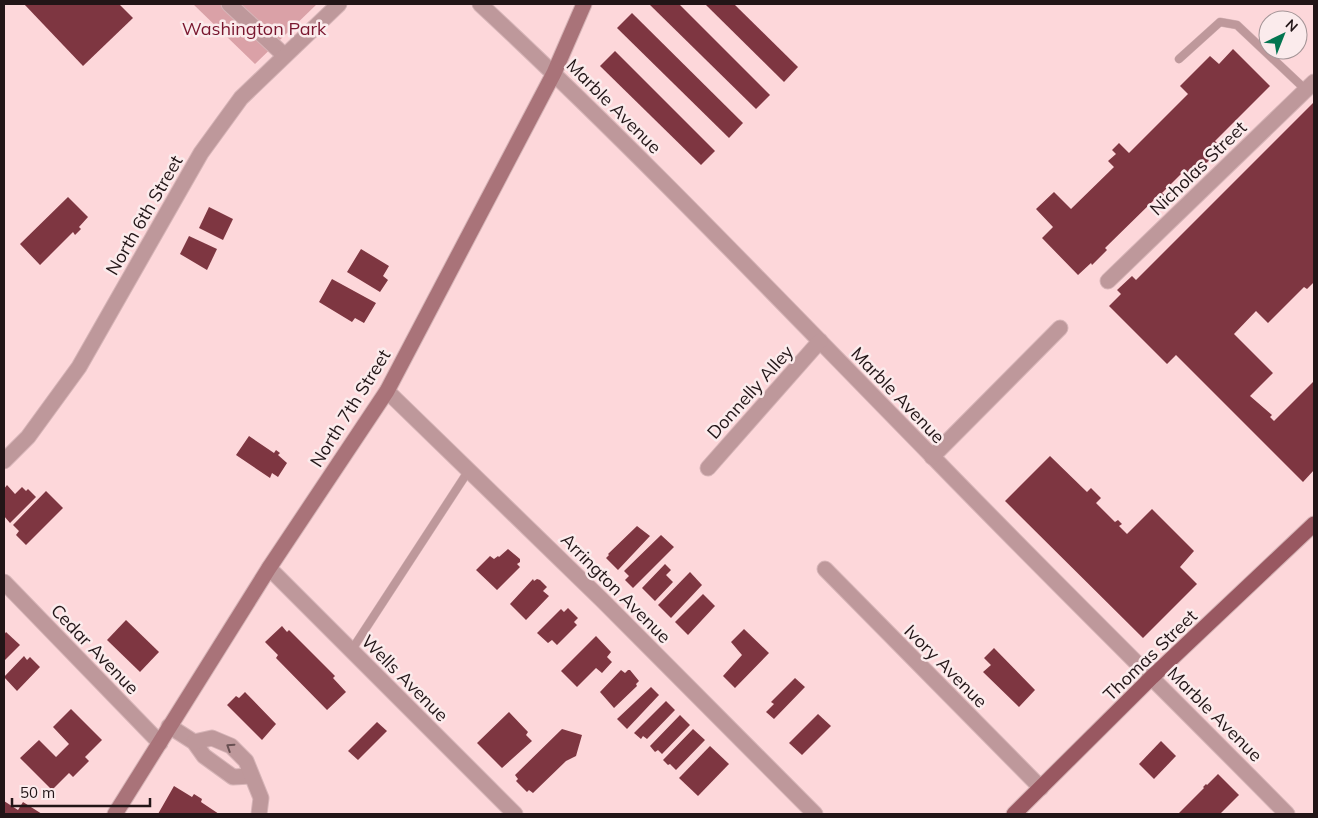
<svg xmlns="http://www.w3.org/2000/svg" width="1318" height="818" font-family="Mulish,sans-serif">
<style>
.green{fill:#daa1a7}
.building{fill:#7e3641}
.lines{fill:none;stroke-linecap:round;stroke-linejoin:round}
.lane-casing{stroke:#d6b4b7;stroke-width:9}
.street-casing{stroke:#d6b4b7;stroke-width:17}
.secondary-casing{stroke:#d6b4b7;stroke-width:17}
.primary-casing{stroke:#d6b4b7;stroke-width:17}
.lane{stroke:#be989b;stroke-width:8}
.street{stroke:#be989b;stroke-width:15}
.secondary{stroke:#a97379;stroke-width:15}
.primary{stroke:#995861;stroke-width:15}
.oneway{stroke:#685052}
.labels{text-anchor:middle;dominant-baseline:central;stroke-width:5;stroke-linejoin:round;paint-order:stroke}
.park-label{font-size:18px;fill:#79172f;stroke:#fbebec}
.street-label{font-size:18px;fill:#221517;stroke:#fbebec}
</style>
<rect width="100%" height="100%" fill="#fdd7da"/>
<path class="green" d="M193 4H317L255 64Z"/>
<g class="building">
<path d="M24 4H119L133 18 83 66Z"/>
<path d="M649 4H679L770 95 756 109Z"/>
<path d="M705 4H734L798 67 784 82Z"/>
<path d="M632 13 743 123 729 138 617 28Z"/>
<path d="M1233 49 1270 86 1215 141 1222 148 1190 179 1183 172 1162 193 1167 197 1159 205 1154 200 1105 248 1107 250 1092 265 1091 263 1078 275 1042 238 1053 227 1036 209 1054 192 1071 209 1114 167 1108 161 1116 154 1112 150 1119 143 1129 153 1188 94 1180 86 1210 56 1219 64Z"/>
<path d="M615 51 715 151 701 165 600 66Z"/>
<path d="M1314 102V282L1307 289 1304 287 1268 323 1256 311 1234 334 1273 373 1250 396 1272 415 1270 417 1274 421 1314 381V470L1303 482 1176 355 1167 364 1109 306 1121 294 1117 290 1132 276 1136 280Z"/>
<path d="M68 197 88 217 79 227 81 229 75 235 73 232 40 265 20 244Z"/>
<path d="M209 207 233 219 223 240 199 228Z"/>
<path d="M189 236 217 249 207 270 180 254Z"/>
<path d="M361 249 389 266 383 276 388 280 380 292 347 272Z"/>
<path d="M332 279 376 303 364 323 355 318 352 322 319 302Z"/>
<path d="M249 436 274 453 276 450 280 453 278 455 287 463 278 477 272 473 270 478 236 455Z"/>
<path d="M1050 456 1087 492 1091 488 1101 498 1096 503 1115 522 1118 520 1122 524 1119 526 1127 534 1152 509 1194 551 1180 567 1197 584 1143 638 1005 501Z"/>
<path d="M7 485 15 494 22 487 26 491 28 489 36 497 10 523 4 516V489Z"/>
<path d="M46 491 63 508 26 545 16 535 19 531 13 525Z"/>
<path d="M637 526 650 536 618 570 606 558 609 555 608 554Z"/>
<path d="M661 535 674 547 633 588 625 580 629 576 624 571Z"/>
<path d="M508 549 520 559V562L517 564 520 567 497 590 476 570 490 556 494 559 498 556 499 557Z"/>
<path d="M665 564 671 570 666 575 673 582 655 601 642 588Z"/>
<path d="M690 572 702 585 671 618 658 605Z"/>
<path d="M533 579 534 581 537 579 540 580 547 587 543 591 549 596 526 620 510 604Z"/>
<path d="M703 594 715 606 688 635 675 622Z"/>
<path d="M568 608 578 618 574 622 577 625 557 645 552 640 548 643 537 633 561 609 564 612Z"/>
<path d="M126 620 159 652 140 672 107 640Z"/>
<path d="M282 626 287 632 289 630 335 676 333 678 346 692 327 710 276 658 278 655 265 642Z"/>
<path d="M744 629 769 653 735 688 723 676 742 655 731 642Z"/>
<path d="M6 632 20 645 4 661V635Z"/>
<path d="M596 636 611 652 607 657 612 662 602 673 596 668 577 687 561 671Z"/>
<path d="M994 648 1035 690 1019 707 983 672 991 665 984 658Z"/>
<path d="M24 656 27 660 30 657 40 667 17 691 4 677Z"/>
<path d="M621 670 625 673 628 670H630L639 681 636 684 637 686 614 708 600 692Z"/>
<path d="M795 678 805 687 774 719 766 712 774 704 771 702Z"/>
<path d="M651 687 659 695 627 729 617 719Z"/>
<path d="M245 692 276 724 262 740 227 705 236 696 239 698Z"/>
<path d="M666 701 675 710 647 739 643 736 641 739 634 733Z"/>
<path d="M71 709 102 740 85 757 89 761 73 777 69 773 52 790 20 758 39 740 56 757 69 744 53 727Z"/>
<path d="M509 712 528 732 526 735 532 741 502 768 477 743Z"/>
<path d="M818 714 831 726 802 755 789 743Z"/>
<path d="M680 715 690 725 662 754 658 750 655 752 650 746Z"/>
<path d="M377 722 387 731 358 760 348 751Z"/>
<path d="M562 729 582 735 576 756 566 761 533 793 529 790 527 792 516 781 518 779 515 775Z"/>
<path d="M693 729 705 740 676 770 670 764 668 765 663 760Z"/>
<path d="M1161 741 1176 756 1154 779 1139 764Z"/>
<path d="M710 746 729 764 698 796 679 778Z"/>
<path d="M1218 774 1239 795 1220 814H1178L1204 788 1203 787 1206 784 1207 785Z"/>
<path d="M174 786 192 797 194 794 202 799 201 802 219 814H158Z"/>
<path d="M4 801 18 810 23 802 42 814H4Z"/>
</g>
<g class="lines">
<defs>
<g id="lane">
<path d="M1179 59 1220 22 1237 25 1306 90"/>
<path d="M351 651 469 470"/>
</g>
<g id="street">
<path d="M229 4 284 55"/>
<path d="M480 4C636 149 782 303 931 455 1048 576 1169 694 1287 814"/>
<path d="M1108 281 1314 82"/>
<path d="M387 391 602 600 815 814"/>
<path d="M932 457 1060 328"/>
<path d="M4 461 28 437 79 367 201 153 241 98 339 4"/>
<path d="M708 468 820 341"/>
<path d="M269 568 515 814"/>
<path d="M825 569 1041 788"/>
<path d="M4 582 160 743"/>
<path d="M169 726 194 742 204 756 233 777 251 776"/>
<path d="M194 742 212 738 231 746 246 761 261 798 259 814"/>
</g>
<path id="secondary" d="M115 814 269 568 387 391 554 73 584 4"/>
<path id="primary" d="M1014 814 1152 677 1314 524"/>
</defs>
<use href="#lane" class="lane-casing"/>
<use href="#street" class="street-casing"/>
<use href="#secondary" class="secondary-casing"/>
<use href="#primary" class="primary-casing"/>
<use href="#lane" class="lane"/>
<use href="#street" class="street"/>
<use href="#secondary" class="secondary"/>
<use href="#primary" class="primary"/>
</g>
<defs><path id="oneway-chevron" d="M-2-3.5L2.5 0L-2 3.5" fill="none" stroke-width="1.6" stroke-linecap="round" stroke-linejoin="round" transform="scale(1.25)"/></defs>
<use class="oneway" href="#oneway-chevron" transform="translate(230 747) rotate(-147)"/>
<g class="labels">
<g class="park-label">
<text x="254" y="28">Washington Park</text>
</g>
<g class="street-label">
<text transform="translate(614 106) rotate(45)">Marble Avenue</text>
<text transform="translate(1198 168) rotate(-44)">Nicholas Street</text>
<text transform="translate(144 215) rotate(-60)">North 6th Street</text>
<text transform="translate(750 392) rotate(-48)">Donnelly Alley</text>
<text transform="translate(898 395) rotate(46)">Marble Avenue</text>
<text transform="translate(350 408) rotate(-58)">North 7th Street</text>
<text transform="translate(616 588) rotate(45)">Arrington Avenue</text>
<text transform="translate(95 649) rotate(46)">Cedar Avenue</text>
<text transform="translate(1150 655) rotate(-44)">Thomas Street</text>
<text transform="translate(946 666) rotate(45)">Ivory Avenue</text>
<text transform="translate(405 678) rotate(45)">Wells Avenue</text>
<text transform="translate(1215 714) rotate(45)">Marble Avenue</text>
</g>
</g>
<rect width="1318" height="818" fill="none" stroke="#221517" stroke-width="10"/>
<g transform="translate(1283 35) rotate(43)"><circle r="24" fill="#fbebec" stroke="#a49597"/>
<path d="M0-4L9 19L0 12L-9 19Z" fill="#037550"/>
<text y="-8" font-size="14" font-weight="bold" text-anchor="middle" fill="#221517">N</text>
</g>
<path d="M12 798v8h138v-8" fill="none" stroke="#221517" stroke-width="2.5"/>
<text x="20" y="798" font-size="15" fill="#221517" stroke="#fbebec" stroke-width="4" paint-order="stroke">50 m</text>
</svg>
